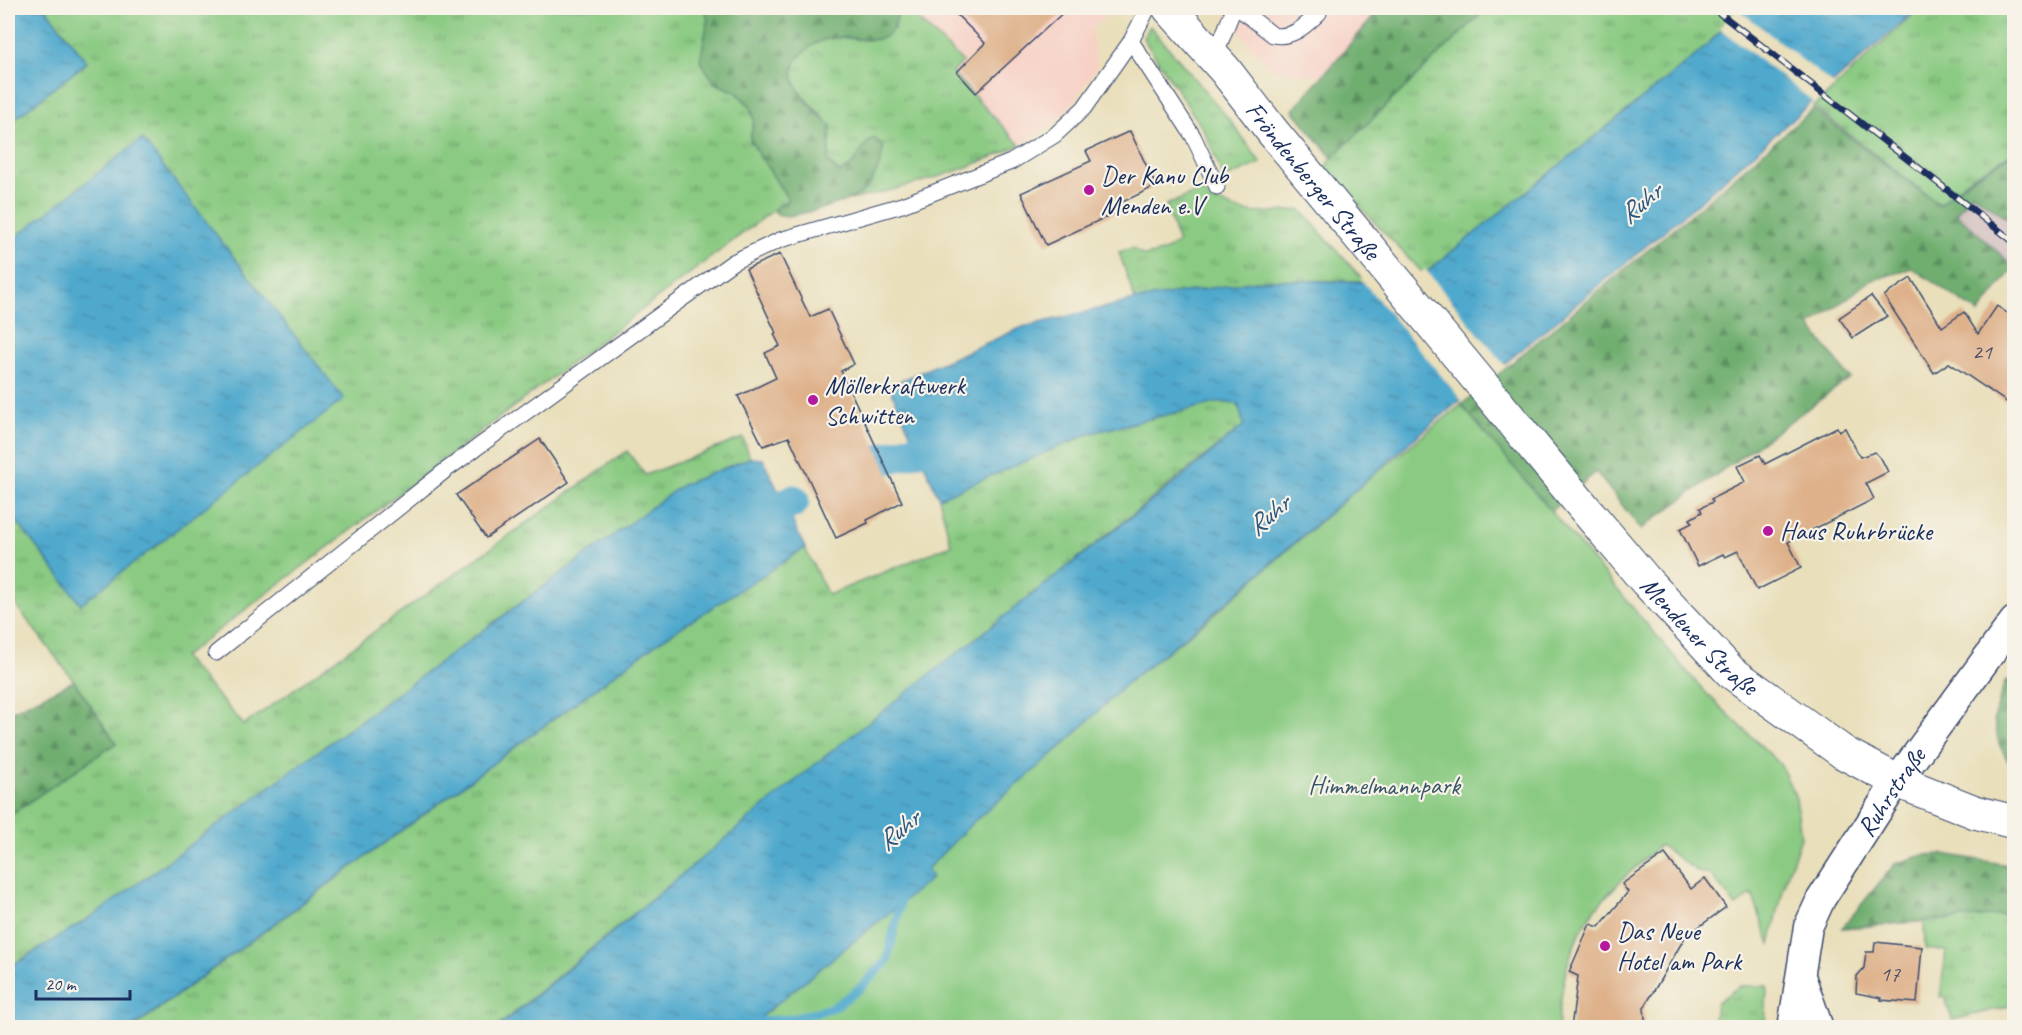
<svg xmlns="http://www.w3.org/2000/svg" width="2022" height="1035" font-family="Caveat,sans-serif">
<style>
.built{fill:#f7d1c6}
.industrial{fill:#d2bfbf}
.grass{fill:url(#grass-tufts);stroke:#527c70;stroke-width:1.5}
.forest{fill:url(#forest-firs);stroke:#456e67;stroke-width:1.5}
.park{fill:#8aca82;stroke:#527c70;stroke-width:1.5}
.water{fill:url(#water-ripples);stroke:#366c96;stroke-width:1.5}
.pier{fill:#e9dfbb}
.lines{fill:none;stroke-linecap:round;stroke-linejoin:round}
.stream{stroke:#50a9cd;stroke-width:9}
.canal{stroke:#50a9cd;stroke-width:33}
.building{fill:#deb18a}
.lane-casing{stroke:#3a496c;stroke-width:17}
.street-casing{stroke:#3a496c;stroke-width:31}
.secondary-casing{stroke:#3a496c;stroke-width:35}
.lane{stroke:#fff;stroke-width:15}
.street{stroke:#fff;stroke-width:28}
.secondary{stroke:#fff;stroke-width:33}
.rail-casing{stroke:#1b2f5e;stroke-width:7}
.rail{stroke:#f7f3e8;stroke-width:4.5;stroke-dasharray:14;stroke-linecap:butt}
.poi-dot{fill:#b5179e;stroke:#f7f3e8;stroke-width:2}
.labels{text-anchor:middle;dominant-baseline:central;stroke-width:4.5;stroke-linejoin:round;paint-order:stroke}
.number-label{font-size:22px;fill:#4c5069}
.poi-label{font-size:26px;fill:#1b2f5e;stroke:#f7f3e8;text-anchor:start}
.street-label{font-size:26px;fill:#1b2f5e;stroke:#f7f3e8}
.park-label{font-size:26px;fill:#375667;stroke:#f7f3e8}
.water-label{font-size:27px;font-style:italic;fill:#2b547f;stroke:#f7f3e8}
</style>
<defs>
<pattern id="grass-tufts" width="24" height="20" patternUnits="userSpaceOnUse" patternTransform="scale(1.5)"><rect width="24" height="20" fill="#8aca82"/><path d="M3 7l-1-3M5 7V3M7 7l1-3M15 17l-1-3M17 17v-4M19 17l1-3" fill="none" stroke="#70a46e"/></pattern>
<pattern id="forest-firs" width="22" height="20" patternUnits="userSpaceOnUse" patternTransform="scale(1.5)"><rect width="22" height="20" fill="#6fae70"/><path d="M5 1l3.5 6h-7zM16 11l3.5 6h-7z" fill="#5a8e5f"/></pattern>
<pattern id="water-ripples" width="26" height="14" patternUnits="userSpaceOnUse" patternTransform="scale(1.5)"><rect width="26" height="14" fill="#50a9cd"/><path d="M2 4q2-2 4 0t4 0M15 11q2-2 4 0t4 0" fill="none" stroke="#428aaa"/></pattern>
</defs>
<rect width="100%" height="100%" fill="#f7f3e8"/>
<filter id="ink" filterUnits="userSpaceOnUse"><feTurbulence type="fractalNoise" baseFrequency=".0167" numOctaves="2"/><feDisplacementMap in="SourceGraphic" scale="12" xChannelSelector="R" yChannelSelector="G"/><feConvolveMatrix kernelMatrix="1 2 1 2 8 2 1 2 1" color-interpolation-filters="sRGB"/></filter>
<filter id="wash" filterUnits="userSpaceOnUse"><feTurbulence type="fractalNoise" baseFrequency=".008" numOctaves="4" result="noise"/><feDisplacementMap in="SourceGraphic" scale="24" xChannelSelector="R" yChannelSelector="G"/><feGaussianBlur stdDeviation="1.35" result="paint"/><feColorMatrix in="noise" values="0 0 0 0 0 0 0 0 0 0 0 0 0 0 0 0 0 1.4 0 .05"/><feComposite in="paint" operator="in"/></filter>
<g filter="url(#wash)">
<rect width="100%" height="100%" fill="#e9dfbb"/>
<g class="built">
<path d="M906 8H1114L1091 30 1097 67 1070 108 1045 130 1020 145 952 72 963 62Z"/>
<path d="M1220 8H1381L1324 75 1298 74 1269 68Z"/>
</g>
<path class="industrial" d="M1972 193 2014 223V267L1956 213Z"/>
<g class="grass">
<path d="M45 8H705L708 20 701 61 715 83 736 92 750 106 754 120 750 140 788 199 183 657 244 725 627 451 645 475 743 438 750 458 682 485 96 914 8 968V816L116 743 74 681 8 595V510L81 604 142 140 8 243V124L87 62Z"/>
<path d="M899 8H906L963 62 952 72 1020 145C961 172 914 186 850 200L864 191 880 163 874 138C860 145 861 164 840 173L828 162 831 126 796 88 791 72 798 56 816 41 837 37 868 40 894 29Z"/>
<path d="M1487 8H1744L1700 52 1424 274 1324 170 1332 158Z"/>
<path d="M1920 8H2014V152L1968 179 1939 204 1814 107Z"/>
<path d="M1150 26 1232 123 1261 163 1224 179 1205 132 1143 38Z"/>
<path d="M1200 191C1239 217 1255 214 1301 210L1364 281 1263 280 1135 300 1119 252 1133 248 1144 256 1163 252 1178 243 1166 205Z"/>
<path d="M1220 402 1238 404 1244 425 606 936 497 1027 133 1028 664 638 805 548 828 595 951 545 939 498 1091 433Z"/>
<path d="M2014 914V1005L1952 1020 1945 996 1940 997 1946 951 1925 949 1924 921Z"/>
<path d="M1740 986H1767L1765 1027H1713L1716 1003Z"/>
</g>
<g class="forest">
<path d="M705 8H899C896 19 895 33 882 38 867 43 852 36 836 37 823 38 814 43 804 52 774 76 813 108 831 126L828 162 840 173C861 164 859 145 874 138L883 145C884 158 874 181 864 191 852 202 796 217 779 216L774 210 788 199 750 140 754 120 750 106 736 92 715 83 700 61 708 20Z"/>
<path d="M1381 8H1487L1332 158 1293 110Z"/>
<path d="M1813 109 1939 205 1969 180 2014 153V223L1972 193 1956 213 2014 267 1979 313 1912 268 1870 281 1810 326 1850 378 1641 529 1596 472 1551 511 1461 405 1695 211Z"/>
<path d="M2014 677V772L1999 744 1994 719 2005 681Z"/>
<path d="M74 681 116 743 8 816V713Z"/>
<path d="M1943 854 2014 866V914L1842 928 1895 864 1924 855Z"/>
</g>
<path class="park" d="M1461 405 1700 687 1780 764 1796 798 1801 838 1786 878 1770 944 1752 894 1736 906 1710 874 1698 872 1660 845C1609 892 1573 918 1562 991 1561 1003 1557 1015 1559 1027L747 1028 931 878 927 869 972 823 1061 747 1127 683 1209 619 1365 482Z"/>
<g class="water">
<path d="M8 8H45L87 62 8 124Z"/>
<path d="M1744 8H1918L1692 208 1409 443 1208 618 1127 683 1061 747 972 823 927 869 932 878 748 1027 497 1028 819 761 1181 478 1244 425 1238 404 1220 402 1091 433 939 498 889 386 1023 327 1135 300 1263 280 1413 283 1700 52Z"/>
<path d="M142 139 344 399 81 604 8 510V243Z"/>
<path d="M750 458 763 459 805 548 664 638 133 1027H8V968L96 914 682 485Z"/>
</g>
<g class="pier">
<path d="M1738 9 1835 86 1815 103 1719 28Z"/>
<path d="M1425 269 1506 367 1463 402 1360 278 1412 280Z"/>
</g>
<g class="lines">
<path class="stream" d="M754 1022 792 1019 834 1007 859 989 887 961 900 903"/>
<g class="canal">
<path d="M884 459 960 437"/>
<path d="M745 528 793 501"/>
</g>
</g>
<g id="blocks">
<g class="building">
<path d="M950 8H1068L976 93 957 72 985 43Z"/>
<path d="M1130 131 1156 186 1112 207 1115 213 1046 245 1021 193 1091 161 1086 151Z"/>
<path d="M780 254 810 317 828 309 854 364 841 371 902 502 867 520 868 523 836 538 789 437 763 446 738 396 776 378 765 353 780 346 774 334 776 333 746 269Z"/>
<path d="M1911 278 1942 327 1964 312 1978 334 1997 306 2014 318V407L1949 363 1934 373 1884 296Z"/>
<path d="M1871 296 1887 316 1853 338 1839 318Z"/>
<path d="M1837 427 1839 431 1845 428 1860 457 1875 452 1882 460 1888 472 1866 483 1874 499 1788 542 1801 568 1757 590 1738 551 1725 557 1723 554 1698 566 1680 529 1692 523 1690 519 1702 512 1700 508 1713 502 1711 499 1745 482 1737 466 1760 455 1765 464Z"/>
<path d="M540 439 569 482 486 538 456 495Z"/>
<path d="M1665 854 1691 889 1705 878 1726 907 1685 937 1644 1008 1646 1028H1571L1578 976 1569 972 1590 924 1599 927 1628 892 1622 884Z"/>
<path d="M1875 942 1922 947 1917 1003 1881 1000 1882 998 1856 993 1857 976 1864 968 1866 952H1874Z"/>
</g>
</g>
</g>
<g filter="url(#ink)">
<use href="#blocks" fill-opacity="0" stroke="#3a496c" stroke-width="1.5"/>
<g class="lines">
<defs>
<g id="lane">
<path d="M1238 8 1273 35C1293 39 1306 25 1319 13"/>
<path d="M1131 41 1193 136 1217 187"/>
<path d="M1214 58 1234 8"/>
<path d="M216 653 446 470 733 262 780 240 902 205 1011 162 1055 135 1084 108 1131 41 1148 8"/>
</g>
<g id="street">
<path d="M1802 979 1819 1028"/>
<path id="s1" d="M1792 1028 1808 927 1821 899 1897 781 2014 621"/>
</g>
<g id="secondary">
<path id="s2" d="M1169 8 1225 70 1272 131 1581 504 1646 581 1731 672 1844 753 1897 781 1975 812 2014 822"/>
</g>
</defs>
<use href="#lane" class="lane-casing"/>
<use href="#street" class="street-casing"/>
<use href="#secondary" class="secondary-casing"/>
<use href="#lane" class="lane"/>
<use href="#street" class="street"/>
<use href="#secondary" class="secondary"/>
<defs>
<path id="rail" d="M1713 8 2014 242"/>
</defs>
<use href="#rail" class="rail-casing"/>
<use href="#rail" class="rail"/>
</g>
</g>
<g class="poi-dot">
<circle cx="1089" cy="190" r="6"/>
<circle cx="813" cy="400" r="6"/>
<circle cx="1768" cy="531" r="6"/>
<circle cx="1605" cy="946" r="6"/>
</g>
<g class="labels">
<g class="number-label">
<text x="1982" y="352">21</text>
<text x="1890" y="974">17</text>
</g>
<g class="poi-label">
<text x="1101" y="175">Der Kanu Club<tspan x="1101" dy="30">Menden e.V</tspan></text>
<text x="825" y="385">Möllerkraftwerk<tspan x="825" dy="30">Schwitten</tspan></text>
<text x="1780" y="531">Haus Ruhrbrücke</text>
<text x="1617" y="931">Das Neue<tspan x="1617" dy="30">Hotel am Park</tspan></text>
</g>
<g class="street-label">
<text stroke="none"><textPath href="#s2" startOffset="225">Fröndenberger Straße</textPath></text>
<text stroke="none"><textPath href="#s2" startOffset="822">Mendener Straße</textPath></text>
<text stroke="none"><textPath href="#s1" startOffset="261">Ruhrstraße</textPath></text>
</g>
<g class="park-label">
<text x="1384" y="785">Himmelmannpark</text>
</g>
<g class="water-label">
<text transform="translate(1640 203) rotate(-40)">Ruhr</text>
<text transform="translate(1268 515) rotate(-40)">Ruhr</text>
<text transform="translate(898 830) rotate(-40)">Ruhr</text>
</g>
</g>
<rect width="2022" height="1035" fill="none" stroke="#f7f3e8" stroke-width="30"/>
<path d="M36 990v9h94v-9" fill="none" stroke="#1b2f5e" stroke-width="3"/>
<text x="45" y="990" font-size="18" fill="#1b2f5e" stroke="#f7f3e8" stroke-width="4.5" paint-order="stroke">20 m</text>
</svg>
